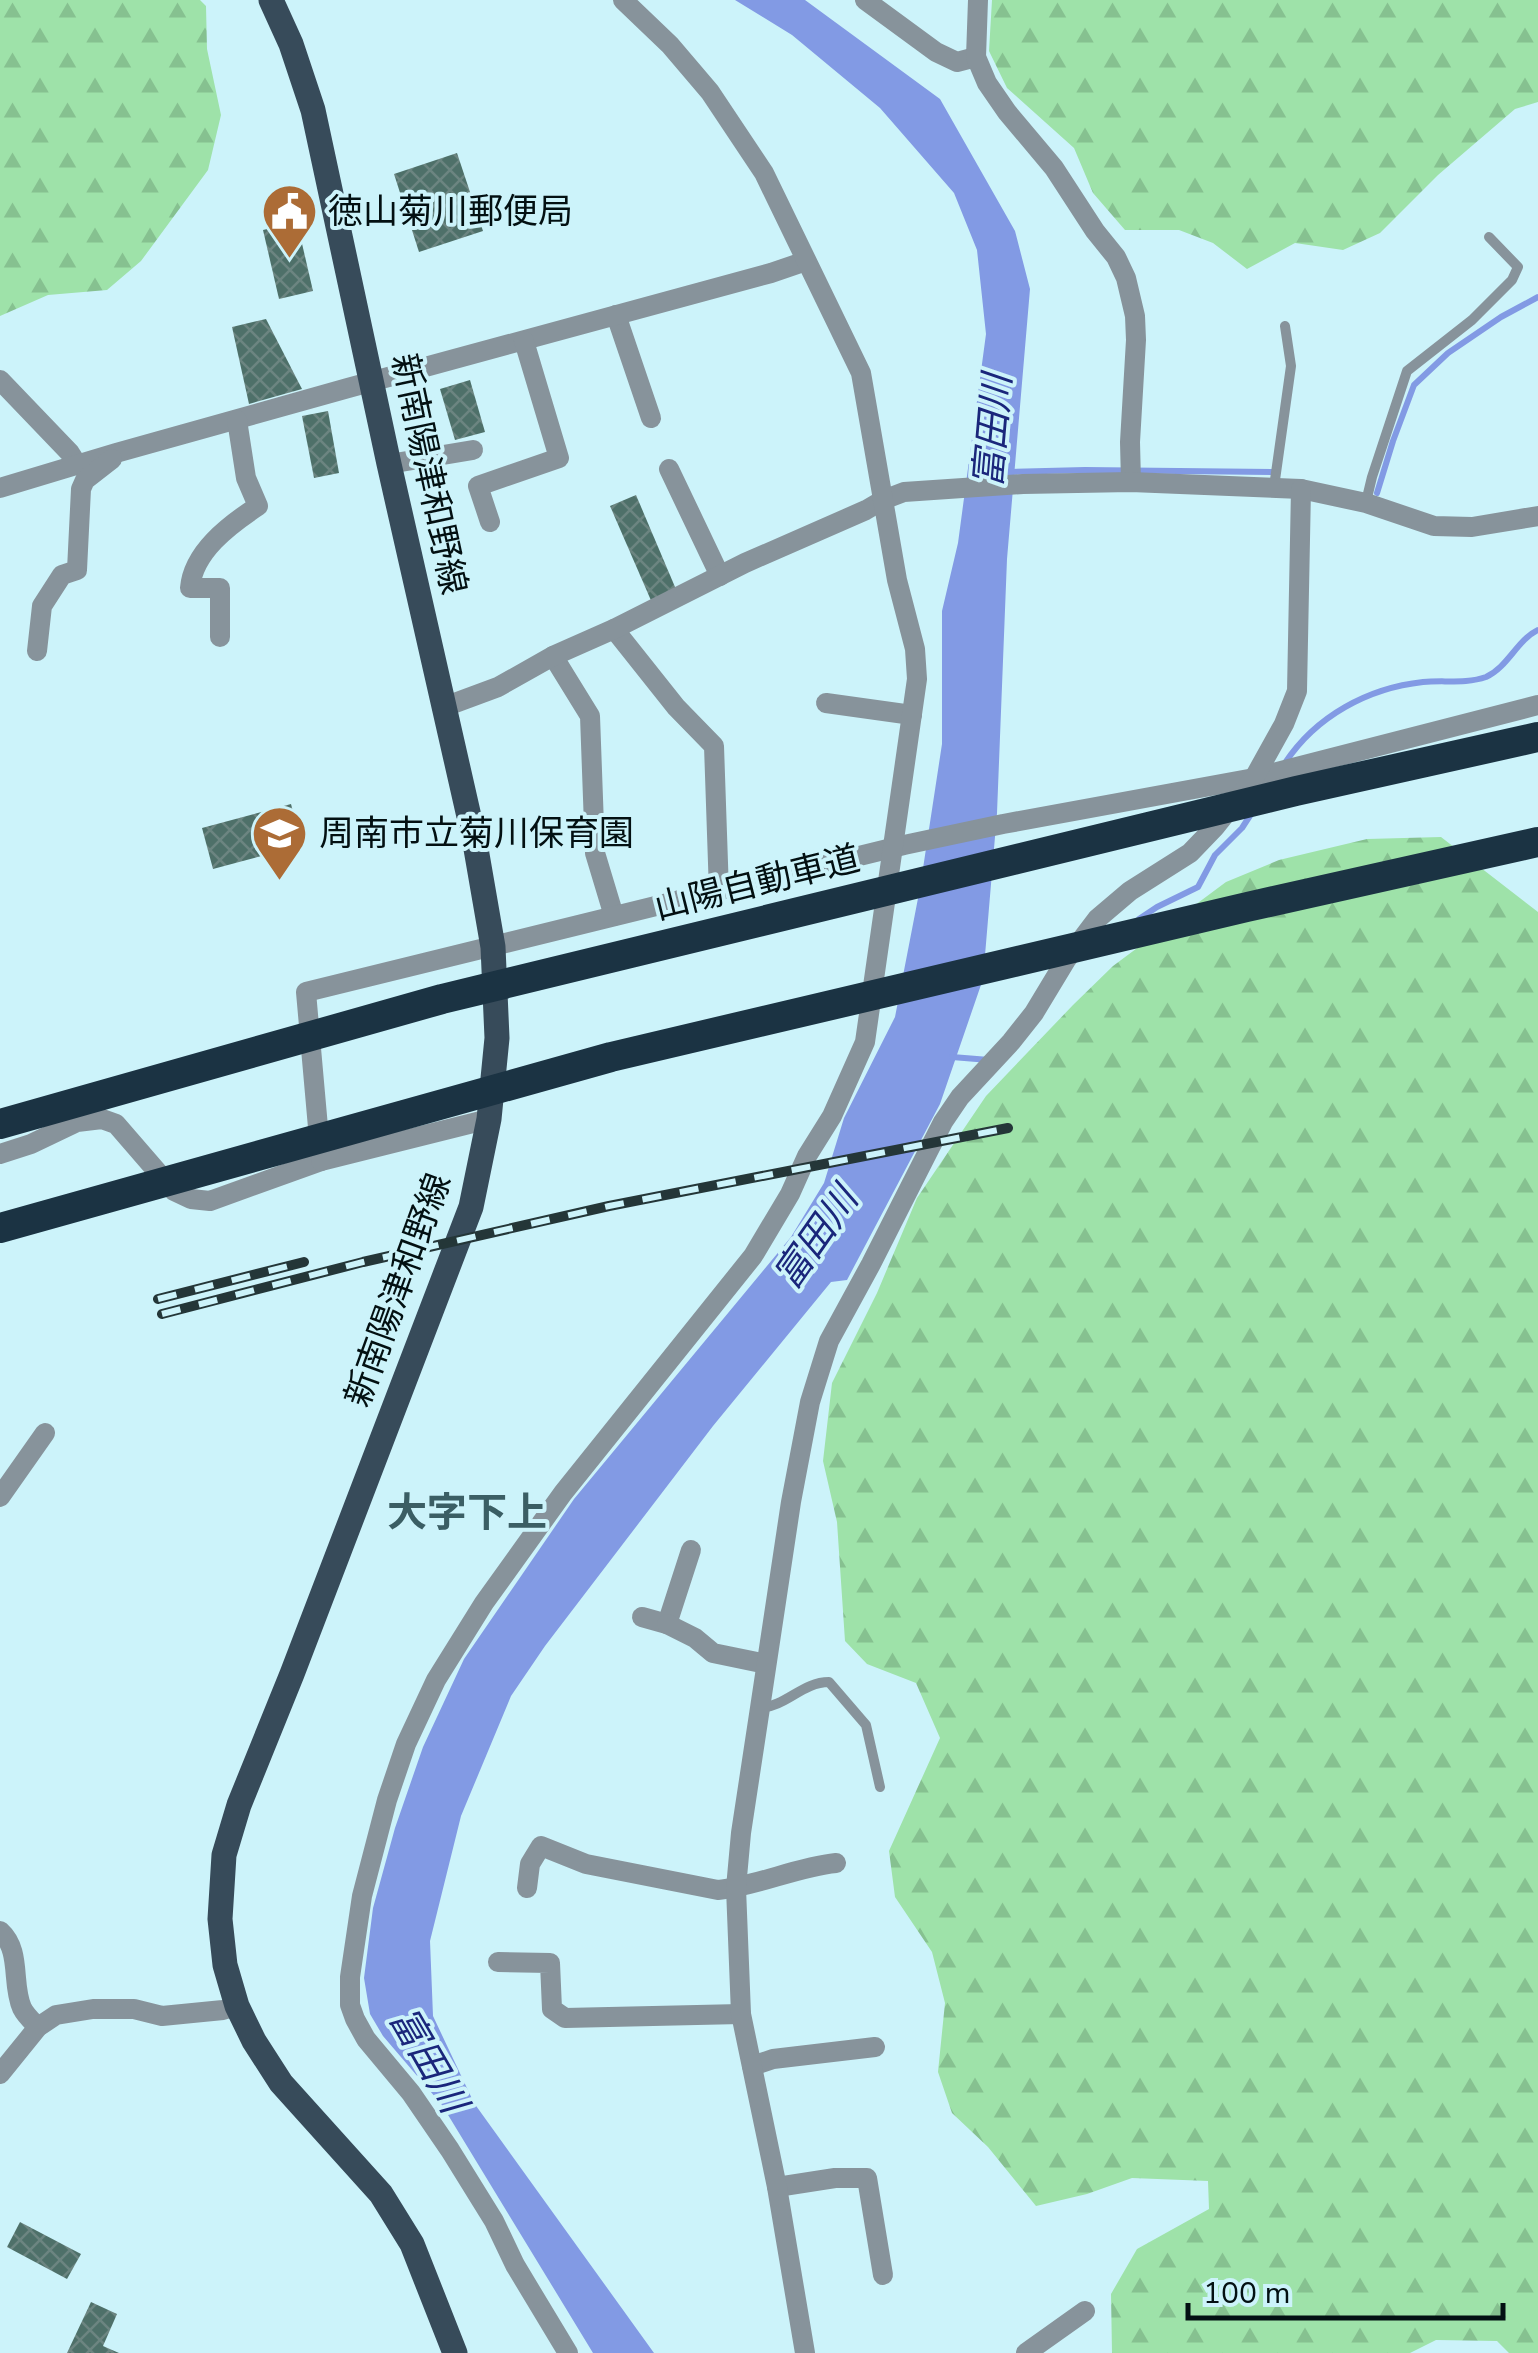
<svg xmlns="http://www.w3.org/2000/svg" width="1538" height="2353" font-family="'Nunito Sans','Noto Sans JP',sans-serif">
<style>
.forest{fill:url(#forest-firs)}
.water{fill:#829ae4}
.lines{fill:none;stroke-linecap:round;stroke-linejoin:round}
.stream{stroke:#829ae4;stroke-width:6}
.building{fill:url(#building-cross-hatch)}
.lane{stroke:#87939b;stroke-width:10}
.street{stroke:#87939b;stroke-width:20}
.primary{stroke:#374b5a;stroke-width:25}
.highway{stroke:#1b3343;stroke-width:30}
.rail-casing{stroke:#243638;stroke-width:10}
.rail{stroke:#ccf3fa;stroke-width:6;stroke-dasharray:19;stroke-linecap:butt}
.labels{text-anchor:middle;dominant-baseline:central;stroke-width:8;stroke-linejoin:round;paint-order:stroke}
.poi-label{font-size:35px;fill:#031012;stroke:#ccf3fa;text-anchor:start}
.street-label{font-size:35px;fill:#031012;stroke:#ccf3fa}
.water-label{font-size:38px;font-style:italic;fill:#1a267b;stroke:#ccf3fa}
.quarter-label{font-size:40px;font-weight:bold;fill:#3b5e64;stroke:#ccf3fa}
</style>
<defs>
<pattern id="forest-firs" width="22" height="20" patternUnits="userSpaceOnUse" patternTransform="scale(2.5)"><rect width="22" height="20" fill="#9ee2a9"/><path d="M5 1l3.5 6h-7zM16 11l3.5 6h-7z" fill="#86c190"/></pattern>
<pattern id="building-cross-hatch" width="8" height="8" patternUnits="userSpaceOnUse" patternTransform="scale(2.5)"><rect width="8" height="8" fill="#4e7069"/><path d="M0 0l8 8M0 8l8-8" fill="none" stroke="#6c8581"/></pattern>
</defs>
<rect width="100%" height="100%" fill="#ccf3fa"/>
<g class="forest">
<path d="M0 0H200L206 6 207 49 221 115 208 170 141 261 107 290 48 295 0 316Z"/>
<path d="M992 0H1538V102L1515 109 1438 175 1380 233 1343 250 1295 243 1247 269 1213 243 1179 230H1125L1093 193 1074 148 1007 88 989 51Z"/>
<path d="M1441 837 1538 912V2353H1509L1497 2341 1436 2340 1410 2353H1112L1111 2294 1137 2249 1209 2209 1208 2181 1132 2178 1087 2194 1036 2206 988 2147 952 2113 938 2072 945 2003 932 1952 895 1897 889 1851 940 1738 916 1683 867 1664 845 1641 837 1522 823 1461 832 1383 877 1293 917 1198 986 1096 1073 1005 1113 966 1226 882 1279 860 1367 839Z"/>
</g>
<path class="water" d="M735 0H805L940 99 1015 231 1030 289 1007 559 997 813 983 979 940 1104 847 1280 831 1282 713 1426 545 1646 511 1696 461 1816 430 1941 433 2016 474 2103 654 2353H593L442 2105 383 2036 370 2014 364 1978 373 1908 395 1828 423 1747 464 1659 574 1499 791 1237 824 1183 844 1118 895 1017 920 888 942 744V611L958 543 986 334 977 250 954 193 880 108 792 35Z"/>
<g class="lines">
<g class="stream">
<path d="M1008 472 1085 470 1272 472"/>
<path d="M1377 493 1393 441 1414 385 1448 353 1501 317 1538 297"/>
<path d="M1285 763C1316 716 1368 688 1423 682 1443 680 1466 684 1486 677 1508 667 1517 640 1538 630"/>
<path d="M1139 919 1157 907 1198 887 1215 855 1242 828 1253 811"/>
<path d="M952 1057 989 1060"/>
</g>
</g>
<g class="building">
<path d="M457 153 483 231 419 252 394 174Z"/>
<path d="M297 222 313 291 279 299 263 230Z"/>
<path d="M266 319 302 389 249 404 232 327Z"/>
<path d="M470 380 485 432 455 440 440 389Z"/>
<path d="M328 411 339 473 314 478 302 416Z"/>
<path d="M636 495 678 594 653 605 610 506Z"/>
<path d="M291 804 302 845 213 869 202 828Z"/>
<path d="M20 2222 81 2254 67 2279 7 2247Z"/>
<path d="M91 2302 117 2314 103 2346 119 2353H67Z"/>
</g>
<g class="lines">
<g class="lane">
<path d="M1274 487 1291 366 1285 326"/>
<path d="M1366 502 1372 477 1407 371 1472 320 1512 280 1518 267 1489 237"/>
<path d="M761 1708C786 1706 803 1682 829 1682L866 1725 880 1787"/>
</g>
<g class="street">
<path d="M865 0 936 52 957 62 976 57"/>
<path d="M978 0 976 57 987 83 1007 112 1054 168 1095 231 1116 257 1126 278 1135 316 1136 340 1130 442 1131 482"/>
<path d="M616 315 651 418"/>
<path d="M0 380 70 453 77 464"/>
<path d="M389 464 473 450"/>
<path d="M669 469 720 576"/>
<path d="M0 488 116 453 348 388 771 273 806 261"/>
<path d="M490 522 478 486 559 458 524 341"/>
<path d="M614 629 676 707 714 746 719 892"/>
<path d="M220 637V588H190C193 552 229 525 258 506L246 478 237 420"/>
<path d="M37 651 42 606 62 575 77 570 81 489 85 480 112 459"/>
<path d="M553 656 590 716 595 853 614 916"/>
<path d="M826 703 912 715"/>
<path d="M444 707 498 687 553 656 614 629 745 563 866 510 883 500 904 492 1023 484 1131 482 1301 489 1366 503 1434 526 1472 527 1538 516"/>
<path d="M0 1154 31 1144 77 1122 102 1119 116 1124 174 1191 191 1199 210 1201 321 1161 306 992 904 845 1003 824 1254 778 1538 705"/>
<path d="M321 1161 489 1119"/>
<path d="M0 1497 45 1433"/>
<path d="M642 1617 667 1624 691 1550"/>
<path d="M667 1624 695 1638 713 1653 766 1664"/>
<path d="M527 1888 530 1864 541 1846 586 1864 718 1890C758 1886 796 1867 836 1863"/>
<path d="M0 1931C22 1951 11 1983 22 2008 26 2016 32 2021 38 2027"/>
<path d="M498 1962 550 1963 552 2009 565 2018 741 2014"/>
<path d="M752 2066 773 2059 875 2047"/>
<path d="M0 2074 38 2027 56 2015 93 2009H134L162 2016 223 2010 237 2006"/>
<path d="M777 2187 835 2178H867L883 2275"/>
<path d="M568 2353 515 2265 494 2221 450 2150 411 2093 366 2039 355 2019 350 2005V1977L362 1896 387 1800 406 1744 436 1680 484 1603 563 1493 753 1256 790 1194 807 1156 832 1116 865 1042 917 679 915 649 897 580 861 373 764 173 710 92 670 45 623 0"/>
<path d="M805 2353 777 2187 741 2014 736 1888 741 1833 760 1708 791 1502 810 1402 829 1341 871 1264 943 1122 960 1097 1011 1042 1034 1013 1066 960 1097 919 1130 891 1190 853 1215 827 1254 778 1284 724 1297 691 1301 489"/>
<path d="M1026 2353 1085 2311"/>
</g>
<path class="primary" d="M271 0 291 44 313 110 389 464 475 843 493 947 497 1038 489 1119 471 1207 292 1674 239 1805 224 1855 220 1919 225 1965 237 2006 254 2041 281 2083 381 2194 412 2244 455 2353"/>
<g class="highway">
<path d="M0 1124 442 999 1296 791 1538 737"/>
<path d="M0 1228 611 1057 1247 907 1538 842"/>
</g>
<defs>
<g id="rail">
<path d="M158 1299 304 1262"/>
<path d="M162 1314 363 1262 609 1206 1008 1128"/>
</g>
</defs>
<use href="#rail" class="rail-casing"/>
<use href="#rail" class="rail"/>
</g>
<defs>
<symbol id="civic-pin" viewBox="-11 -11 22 30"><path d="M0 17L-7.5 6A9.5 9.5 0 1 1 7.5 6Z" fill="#ac6c36" stroke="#ccf3fa"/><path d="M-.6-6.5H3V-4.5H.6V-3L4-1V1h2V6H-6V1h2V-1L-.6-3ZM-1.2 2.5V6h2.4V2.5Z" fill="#fff"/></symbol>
<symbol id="school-pin" viewBox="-11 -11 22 30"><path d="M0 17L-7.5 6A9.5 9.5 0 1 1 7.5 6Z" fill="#ac6c36" stroke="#ccf3fa"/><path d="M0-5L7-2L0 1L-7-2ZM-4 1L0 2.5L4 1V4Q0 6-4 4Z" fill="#fff"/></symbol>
</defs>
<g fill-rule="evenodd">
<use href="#civic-pin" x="258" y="180" width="63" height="86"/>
<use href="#school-pin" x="248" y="802" width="63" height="86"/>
</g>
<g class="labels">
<g class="poi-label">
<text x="328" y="211">徳山菊川郵便局</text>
<text x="319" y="833">周南市立菊川保育園</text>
</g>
<g class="street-label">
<text transform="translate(429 474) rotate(78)">新南陽津和野線</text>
<text transform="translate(757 883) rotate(-14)">山陽自動車道</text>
<text transform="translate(398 1290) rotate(-70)">新南陽津和野線</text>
</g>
<g class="water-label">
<text transform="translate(993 431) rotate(-85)">富田川</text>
<text transform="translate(816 1238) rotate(-55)">富田川</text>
<text transform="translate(428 2060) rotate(60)">富田川</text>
</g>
<g class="quarter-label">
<text x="467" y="1513">大字下上</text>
</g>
</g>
<path d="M1188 2303v15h315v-15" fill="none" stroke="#031012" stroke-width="5"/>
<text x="1203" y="2303" font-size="30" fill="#031012" stroke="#ccf3fa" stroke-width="8" paint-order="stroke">100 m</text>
</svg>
